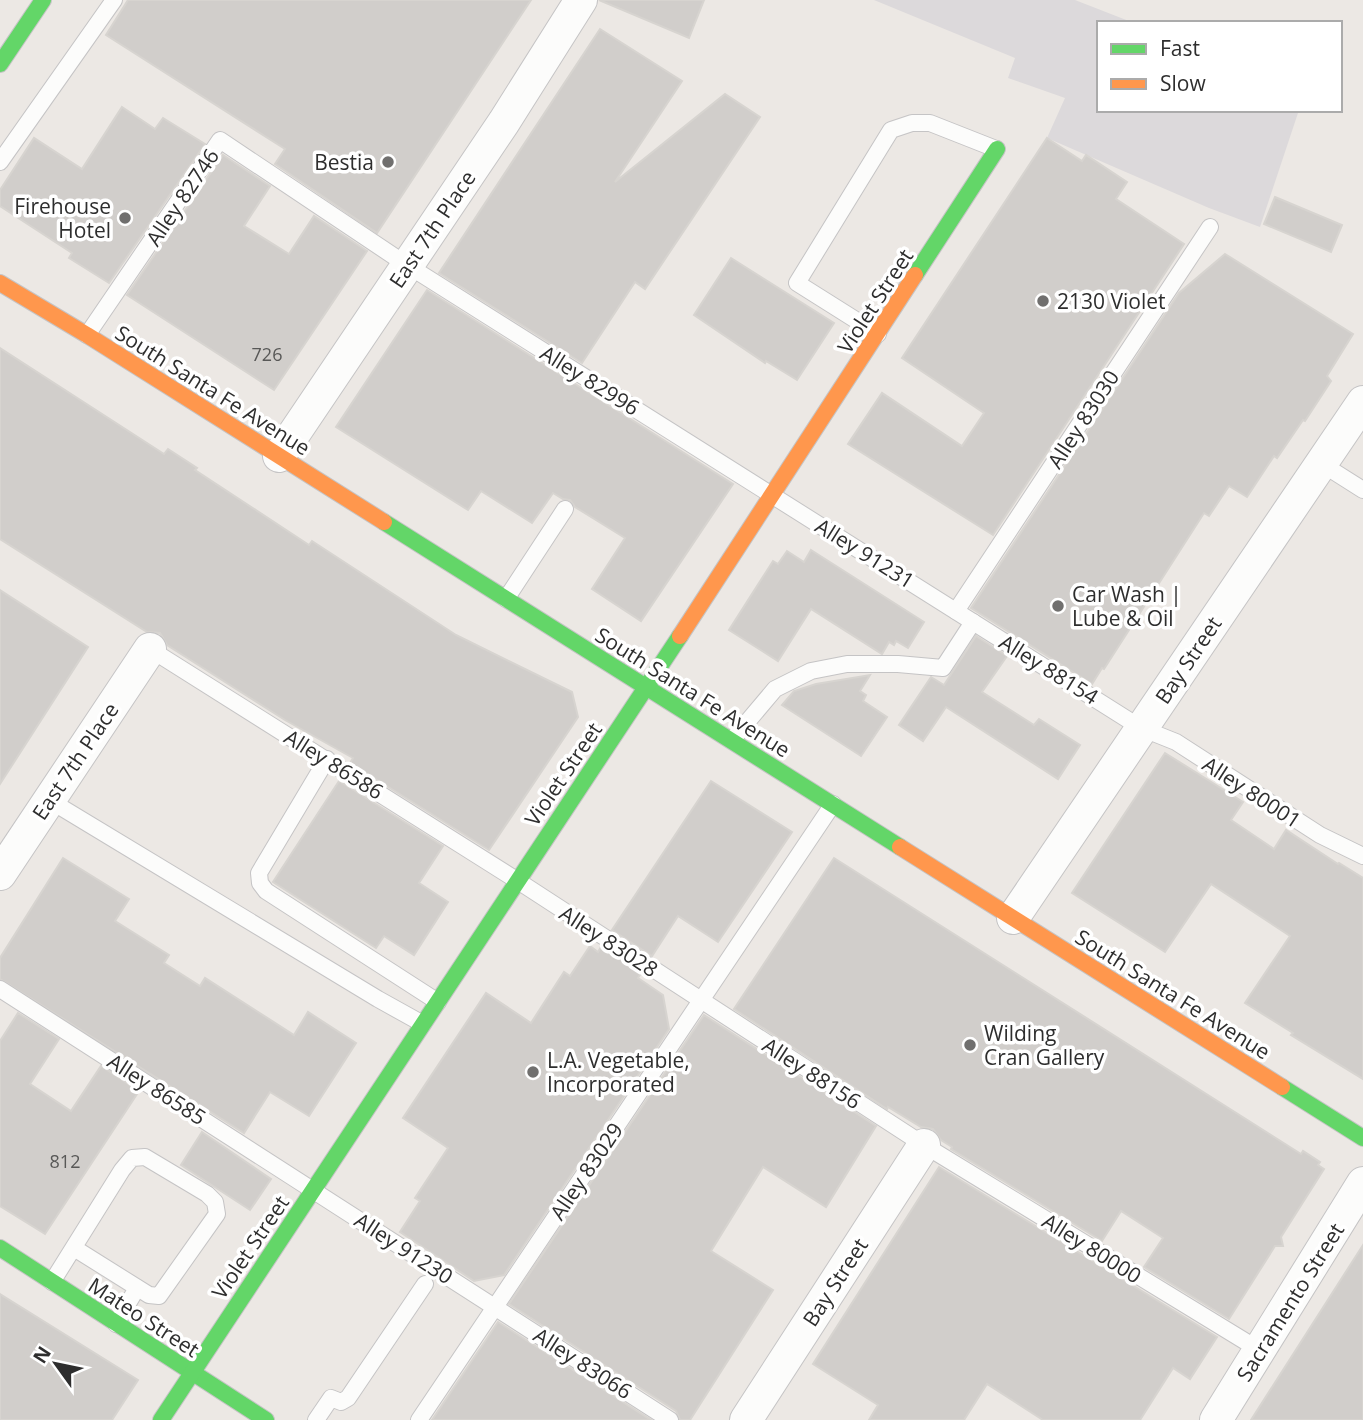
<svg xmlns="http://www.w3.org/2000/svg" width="1363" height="1420" font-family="'Open Sans',sans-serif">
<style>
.industrial{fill:#dcd9db}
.building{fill:#d1cecb;stroke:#d7d4d0;stroke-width:2}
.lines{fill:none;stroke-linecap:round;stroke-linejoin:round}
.lane-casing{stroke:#c5c4c5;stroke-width:18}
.street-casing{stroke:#c5c4c5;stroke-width:34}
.fast-casing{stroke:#c5c4c5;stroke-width:18}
.slow-casing{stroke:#c5c4c5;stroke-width:18}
.lane{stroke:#fcfcfb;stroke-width:16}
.street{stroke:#fcfcfb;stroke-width:32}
.fast{stroke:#63d668;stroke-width:16}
.slow{stroke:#ff974d;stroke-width:16}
.poi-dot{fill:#706f6e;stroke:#fff;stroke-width:2.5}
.labels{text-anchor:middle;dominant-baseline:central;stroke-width:7;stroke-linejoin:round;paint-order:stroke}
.number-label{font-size:18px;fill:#585857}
.poi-label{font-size:21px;fill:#2e2e2e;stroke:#fff;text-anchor:start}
.street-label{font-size:21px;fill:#2e2e2e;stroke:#fff}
</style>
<rect width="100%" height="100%" fill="#ece8e4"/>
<path class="industrial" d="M874 0H1075L1134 23H1099V110H1299L1260 227 1209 208 1047 138 1065 98 1008 78 1015 58Z"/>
<g class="building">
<path d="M128 0H531L377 233 275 164 285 149 106 35Z"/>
<path d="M599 0H704L689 38Z"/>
<path d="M600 29 682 81 615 182 725 94 760 117 645 289 635 282 582 363 439 273Z"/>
<path d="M122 107 155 129 163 118 205 144 109 283 69 258 72 253 0 206V190L34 138 82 169Z"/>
<path d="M1047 138 1082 161 1086 155 1127 182 1116 199 1184 244 993 535 848 444 882 393 962 446 984 413 902 358Z"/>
<path d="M223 155 270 186 244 226 289 254 314 216 367 251 274 390 127 295Z"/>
<path d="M1275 197 1342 225 1331 252 1264 224Z"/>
<path d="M1225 254 1353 334 1327 376 1331 381 1305 421 1303 420 1277 458 1274 456 1247 497 1229 486 1209 516 1204 513 1104 669 1102 668 1092 684 971 608 1179 293Z"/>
<path d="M731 258 834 323 797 380 766 361 765 363 694 315Z"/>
<path d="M427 290 733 484 641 621 592 589 625 538 575 507 570 500 563 499 553 493 532 523 481 491 468 510 336 427Z"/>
<path d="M0 348 164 454 168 449 197 468 195 470 309 545 312 541 456 635 572 692 578 717 489 850 350 763 353 758 285 720 167 645 160 633 147 632 0 539Z"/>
<path d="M811 550 924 622 908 648 896 641 894 645 889 642 882 654 811 609 778 661 729 630 773 561 778 564 787 551 804 562Z"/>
<path d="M0 590 88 647 0 784Z"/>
<path d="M976 636 1007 656 982 692 1034 725 1039 719 1080 745 1058 779 946 707 923 741 899 725 931 677 944 685Z"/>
<path d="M870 675 860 691 866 695 863 701 887 717 861 756 782 705 794 691 816 684Z"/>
<path d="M1165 753 1243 802 1231 820 1274 849 1286 830 1338 864 1339 863 1363 878V1079L1291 1035 1293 1033 1245 1003 1290 936 1211 884 1165 952 1072 893Z"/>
<path d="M339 781 443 846 419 883 448 902 414 955 384 936 376 948 273 882Z"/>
<path d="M711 781 792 832 718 942 678 916 652 956 612 930Z"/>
<path d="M63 858 129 899 115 921 169 955 164 963 200 986 205 978 294 1035 308 1012 356 1043 309 1116 270 1092 244 1133 0 979V958Z"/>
<path d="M834 858 1301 1154 1303 1151 1320 1162 1318 1165 1324 1169 1281 1237 1283 1246H1275L1229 1319 1144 1267 1163 1238 1121 1211 1102 1241 951 1149 952 1147 941 1140 933 1129 921 1127 888 1107 887 1109 734 1009Z"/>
<path d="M590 946 598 952 601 947 641 973 638 978 663 995 669 1029 504 1275 474 1281 400 1232 420 1201 415 1198 448 1148 403 1118 486 993 531 1023 564 972 570 976Z"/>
<path d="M18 1013 59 1039 30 1084 71 1111 101 1066 139 1091 45 1234 0 1206V1041Z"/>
<path d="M704 1015 876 1126 826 1207 763 1167 711 1251 773 1290 690 1420H680L676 1411 509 1304Z"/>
<path d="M202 1132 271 1179 250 1210 181 1165Z"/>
<path d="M939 1167 1217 1337 1190 1379 1173 1368 1140 1420H1043L987 1384 964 1420H869L878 1405 813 1364Z"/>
<path d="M1363 1245V1420H1251Z"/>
<path d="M0 1294 138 1380 112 1420H0Z"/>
<path d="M498 1322 651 1420H432Z"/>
</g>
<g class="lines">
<defs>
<g id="lane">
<path d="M0 162 114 0"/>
<path d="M878 334 797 283 891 130 912 123H930L996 149"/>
<path d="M87 335 220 140 407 265 1141 728 1176 742 1320 835 1363 856"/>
<path d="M1322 464 1363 490"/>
<path d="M506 599 565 509"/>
<path d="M956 611 1210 227"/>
<path d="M150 649 518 881 924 1145 1261 1351"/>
<path d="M732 740 775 689 811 671 847 664H898L943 668 973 622"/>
<path d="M327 759 259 873 260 883 266 891 438 1002"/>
<path d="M49 800 378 999 423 1024"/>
<path d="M0 989 670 1420"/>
<path d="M52 1282 122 1170 132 1158 145 1157 207 1194 215 1202 217 1214 159 1296 149 1295 74 1248"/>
<path d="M116 1324 137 1288"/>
<path d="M316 1420 331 1398 341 1402 348 1398 425 1284"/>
<path d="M419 1420 833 804"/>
</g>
<g id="street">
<path d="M279 456 504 122 581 0"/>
<path d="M0 874 150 649"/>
<path d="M1013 918 1363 402"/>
<path d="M746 1420 924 1145"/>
<path d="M1216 1420 1363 1183"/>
</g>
<g id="fast">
<path d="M0 64 43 0"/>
<path d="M915 275 997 149"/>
<path d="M384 522 900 847"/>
<path d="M1282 1087 1363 1138"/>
<path d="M0 1248 266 1420"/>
<path d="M161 1420 680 636"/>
</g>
<g id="slow">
<path d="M0 283 87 335 384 522"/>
<path d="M680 636 915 275"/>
<path d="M900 847 1282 1087"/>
</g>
</defs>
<use href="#lane" class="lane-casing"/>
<use href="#street" class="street-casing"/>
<use href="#fast" class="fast-casing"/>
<use href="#slow" class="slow-casing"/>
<use href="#lane" class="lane"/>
<use href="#street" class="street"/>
<use href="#fast" class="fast"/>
<use href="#slow" class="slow"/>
</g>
<g class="poi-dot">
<circle cx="388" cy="162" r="7"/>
<circle cx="125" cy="218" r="7"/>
<circle cx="1043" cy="301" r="7"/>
<circle cx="1058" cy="606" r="7"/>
<circle cx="970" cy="1045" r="7"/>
<circle cx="533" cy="1072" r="7"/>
</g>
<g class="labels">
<g class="number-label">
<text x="267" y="354">726</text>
<text x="65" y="1161">812</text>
</g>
<g class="poi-label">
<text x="374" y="162" text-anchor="end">Bestia</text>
<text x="111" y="206" text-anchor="end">Firehouse<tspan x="111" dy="24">Hotel</tspan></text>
<text x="1057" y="301">2130 Violet</text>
<text x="1072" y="594">Car Wash |<tspan x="1072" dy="24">Lube &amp; Oil</tspan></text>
<text x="984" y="1033">Wilding<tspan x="984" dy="24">Cran Gallery</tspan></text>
<text x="547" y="1060">L.A. Vegetable,<tspan x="547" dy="24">Incorporated</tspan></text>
</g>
<g class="street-label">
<text transform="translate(182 197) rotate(-56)">Alley 82746</text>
<text transform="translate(432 229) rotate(-56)">East 7th Place</text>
<text transform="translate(875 301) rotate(-57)">Violet Street</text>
<text transform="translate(590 380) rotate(32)">Alley 82996</text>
<text transform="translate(213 390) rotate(32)">South Santa Fe Avenue</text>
<text transform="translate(1083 419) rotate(-57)">Alley 83030</text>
<text transform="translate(865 553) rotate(32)">Alley 91231</text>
<text transform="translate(1188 660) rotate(-56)">Bay Street</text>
<text transform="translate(1049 669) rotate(32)">Alley 88154</text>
<text transform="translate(693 692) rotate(32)">South Santa Fe Avenue</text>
<text transform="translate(75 761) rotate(-56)">East 7th Place</text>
<text transform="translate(334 764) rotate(32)">Alley 86586</text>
<text transform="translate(563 774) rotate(-56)">Violet Street</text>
<text transform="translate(1252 792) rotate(33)">Alley 80001</text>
<text transform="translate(609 941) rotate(33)">Alley 83028</text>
<text transform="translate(1173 994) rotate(32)">South Santa Fe Avenue</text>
<text transform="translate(812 1073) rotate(33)">Alley 88156</text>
<text transform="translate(157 1089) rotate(33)">Alley 86585</text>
<text transform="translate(586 1171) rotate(-56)">Alley 83029</text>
<text transform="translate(250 1247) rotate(-56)">Violet Street</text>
<text transform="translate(404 1248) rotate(33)">Alley 91230</text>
<text transform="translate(1092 1248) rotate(32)">Alley 80000</text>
<text transform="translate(835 1282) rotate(-57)">Bay Street</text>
<text transform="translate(1290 1302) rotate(-58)">Sacramento Street</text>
<text transform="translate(144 1317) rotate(33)">Mateo Street</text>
<text transform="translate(583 1363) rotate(33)">Alley 83066</text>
</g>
</g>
<rect x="1097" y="21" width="245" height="91" fill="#ffffff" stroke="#ababab" stroke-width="2"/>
<rect x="1111" y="44" width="35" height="10" fill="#63d668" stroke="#ababab" stroke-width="2"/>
<text x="1160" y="56" font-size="21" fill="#2e2e2e">Fast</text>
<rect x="1111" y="79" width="35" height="10" fill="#ff974d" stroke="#ababab" stroke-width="2"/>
<text x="1160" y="91" font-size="21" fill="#2e2e2e">Slow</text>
<g transform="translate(56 1364) rotate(303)" stroke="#ffffff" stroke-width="5" paint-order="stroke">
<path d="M0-5L12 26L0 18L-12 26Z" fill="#2e2e2e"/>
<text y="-10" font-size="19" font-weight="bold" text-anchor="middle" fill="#2e2e2e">N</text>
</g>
</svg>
